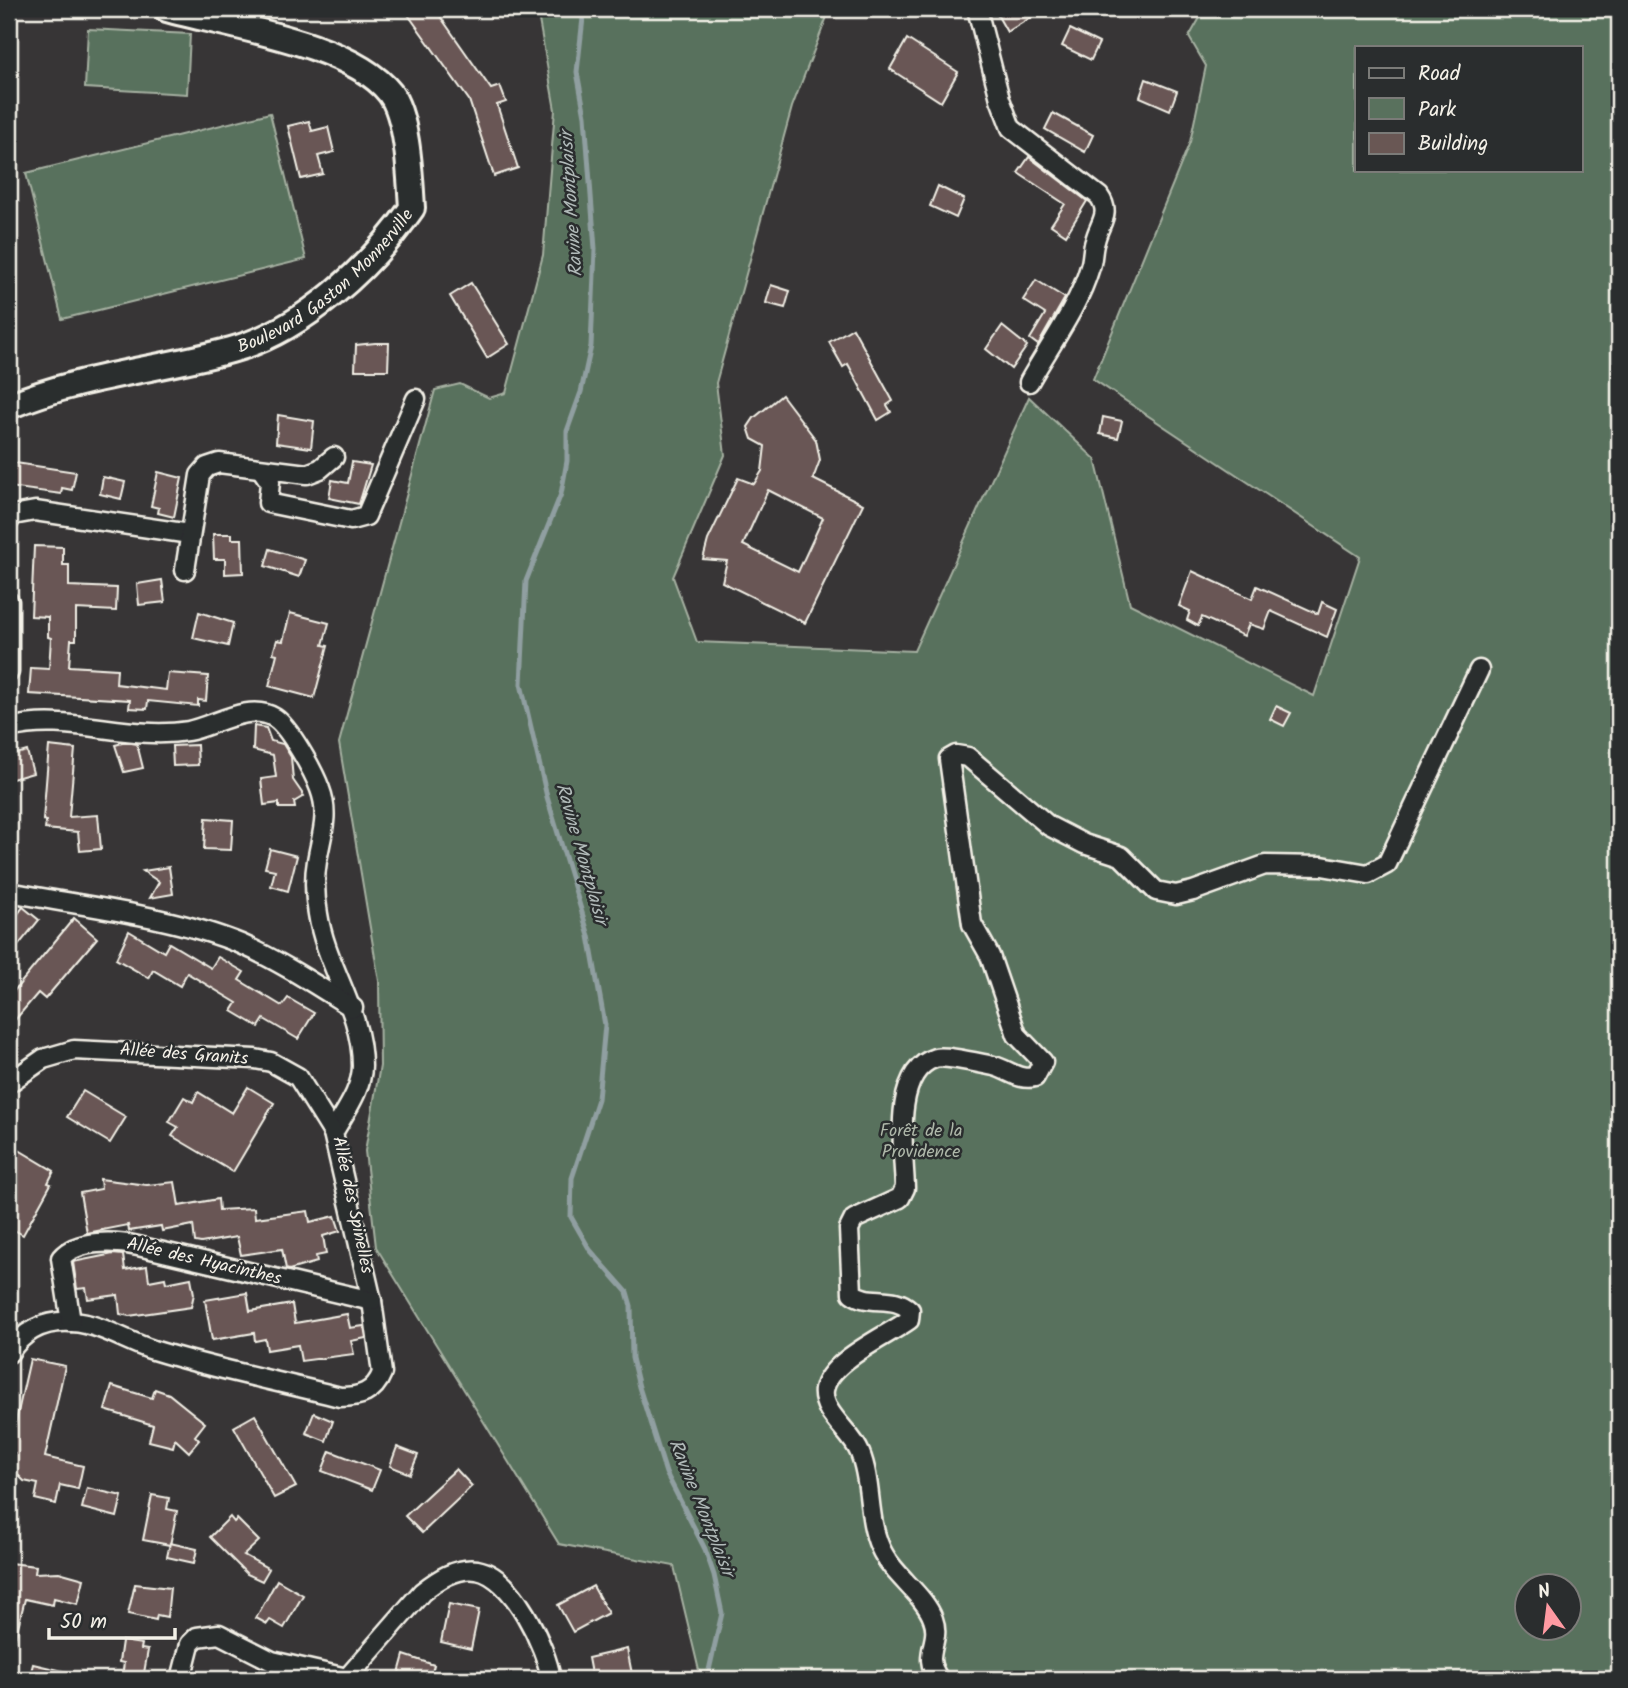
<svg xmlns="http://www.w3.org/2000/svg" width="1628" height="1688" font-family="Kalam,sans-serif">
<style>
.green{fill:#59715d;stroke:#a6b1a2;stroke-width:2;fill-rule:evenodd}
.lines{fill:none;stroke-linecap:round;stroke-linejoin:round}
.stream{stroke:#909fa1;stroke-width:5}
.building{fill:#695754;stroke:#f4f1e8;stroke-width:2;fill-rule:evenodd}
.street-casing{stroke:#f4f1e8;stroke-width:23}
.secondary-casing{stroke:#f4f1e8;stroke-width:30}
.street{stroke:#2a2d2e;stroke-width:18}
.secondary{stroke:#2a2d2e;stroke-width:24}
.labels{text-anchor:middle;dominant-baseline:central;stroke-width:5;stroke-linejoin:round;paint-order:stroke}
.street-label{font-size:18px;fill:#f4f1e8;stroke:#2a2d2e}
.park-label{font-size:18px;fill:#aeb7a9;stroke:#2a2d2e}
.water-label{font-size:19px;font-style:italic;fill:#b1bab9;stroke:#2a2d2e}
</style>
<rect width="100%" height="100%" fill="#373536"/>
<filter id="ink" filterUnits="userSpaceOnUse"><feTurbulence type="fractalNoise" baseFrequency=".0143" numOctaves="2"/><feDisplacementMap in="SourceGraphic" scale="14" xChannelSelector="R" yChannelSelector="G"/><feConvolveMatrix kernelMatrix="1 2 1 2 8 2 1 2 1" color-interpolation-filters="sRGB"/></filter>
<g filter="url(#ink)">
<g class="green">
<path d="M537 9H830L792 107 716 383 725 455 673 577 697 642 914 651 1029 397 1095 459 1130 604 1314 696 1360 557 1093 379 1190 142 1206 66 1189 37 1205 9H1619V1679H701L674 1566 559 1544 376 1247 365 1151 380 1066 379 981 339 743 435 390 460 384 489 398 506 393 543 255 555 110ZM1357 47H1581V170H1357ZM1526 1586H1568V1628H1526Z"/>
<path d="M88 29 190 34 187 94 85 88Z"/>
<path d="M270 113 306 259 62 319 26 173Z"/>
</g>
<g class="lines">
<path class="stream" d="M584 9 577 72 585 116 595 249 591 346 581 392 567 431V461L561 494 526 581 521 684 547 797 589 936 605 1025 598 1099 572 1178 571 1217 590 1250 627 1292 631 1306 632 1358 639 1387 666 1473 705 1549 714 1575 722 1613 707 1679"/>
</g>
<g class="building">
<path d="M404 9H435L491 89 500 86 506 102 497 105 518 168 494 176 469 100Z"/>
<path d="M994 9H1045L1007 32Z"/>
<path d="M1070 29 1099 43 1091 60 1062 46Z"/>
<path d="M907 39 958 72 941 102 890 69Z"/>
<path d="M1146 79 1177 91 1170 110 1140 97Z"/>
<path d="M1053 113 1093 135 1085 152 1045 129Z"/>
<path d="M309 121 312 131 328 127 334 152 318 156 323 174 301 179 288 126Z"/>
<path d="M1029 157 1087 201 1066 235 1051 225 1065 204 1018 173Z"/>
<path d="M938 186 964 199 956 218 930 206Z"/>
<path d="M1036 280 1065 298 1038 345 1030 339 1045 314 1023 300Z"/>
<path d="M471 283 509 344 487 358 450 296Z"/>
<path d="M771 285 790 291 785 308 766 303Z"/>
<path d="M1002 326 1027 346 1011 369 986 349Z"/>
<path d="M853 328 893 401 887 405 891 412 878 420 848 364 843 367 829 342Z"/>
<path d="M375 343H389L388 370H355L356 345Z"/>
<path d="M782 395 816 440 820 460 813 479 863 504 805 623 722 582 727 561 703 559 708 540 738 478 754 484 762 471 765 446 752 439 748 427 754 418ZM768 490 823 518 798 572 743 545Z"/>
<path d="M278 415 314 421 311 448 276 443Z"/>
<path d="M1103 417 1122 421 1118 438 1100 434Z"/>
<path d="M9 462 76 472 72 490 62 488 61 494 9 487Z"/>
<path d="M352 462 371 465 359 504 329 498 332 480 348 483Z"/>
<path d="M158 472 182 478 174 517 158 513 159 508 151 506Z"/>
<path d="M103 477 125 482 121 499 100 494Z"/>
<path d="M213 534H232V539H242L243 573 225 574V559H214Z"/>
<path d="M34 546 63 547V565H69V586L117 588 116 611 76 609V640H71L69 666 117 669 116 684 166 690 168 673 208 676 206 701 198 700V706L148 701 147 709 129 708 130 700 29 694 31 668 49 669 51 638 48 637V617L31 616Z"/>
<path d="M270 549 305 560 299 577 265 566Z"/>
<path d="M1192 571 1252 599 1257 586 1318 614 1322 602 1337 609 1327 637 1271 611 1264 629 1249 624 1244 636 1202 617 1198 626 1187 620 1190 611 1179 606Z"/>
<path d="M162 580 165 602 139 605 137 584Z"/>
<path d="M199 612 233 623 228 646 193 638Z"/>
<path d="M290 613 329 623 323 645 328 646 314 698 269 686 277 654 273 653 277 640 283 641Z"/>
<path d="M1276 706 1291 713 1284 726 1270 719Z"/>
<path d="M254 726 266 728 271 741 283 744 291 757 293 780 304 796 294 802 295 808H279V803L264 805 261 779 276 777 273 755 253 750Z"/>
<path d="M126 742 137 744 143 768 124 772 115 745Z"/>
<path d="M197 745 198 765 173 766 172 746Z"/>
<path d="M49 746 75 749 69 817 98 815 101 849 80 851 78 832 45 829 46 821 43 820Z"/>
<path d="M27 751 33 773 9 780V756Z"/>
<path d="M206 818 233 820 231 850 204 849Z"/>
<path d="M270 849 297 856 288 891 271 886 275 870 265 868Z"/>
<path d="M169 867 173 894 150 898 159 882 143 871Z"/>
<path d="M23 907 39 920 9 957V909L17 915Z"/>
<path d="M74 918 97 938 45 999 38 993 9 1027V997Z"/>
<path d="M129 931 164 952 169 943 211 968 218 957 244 972 239 980 282 1006 288 998 314 1013 298 1039 264 1019 259 1027 232 1011 237 1003 187 973 180 986 153 970 149 978 116 959Z"/>
<path d="M248 1087 274 1103 233 1172 172 1136 178 1127 169 1122 184 1097 193 1102 198 1092 232 1113Z"/>
<path d="M83 1091 126 1117 110 1143 67 1117Z"/>
<path d="M9 1144 54 1171 48 1183 51 1184 23 1235 9 1227Z"/>
<path d="M100 1179 147 1185 175 1182 179 1206 218 1199 219 1210 254 1208 255 1218 308 1211 310 1222 335 1216 340 1231 323 1236 326 1254 316 1256 317 1262 289 1270 286 1269 282 1249 241 1255 237 1237 201 1243 195 1242 193 1225 162 1231 161 1226 129 1231 128 1225 87 1233 80 1193 101 1189Z"/>
<path d="M113 1254 123 1255 125 1270 147 1266 149 1281 165 1278 166 1283 191 1278 194 1294 191 1307 129 1316 120 1314 118 1295 88 1299 86 1288 77 1289 73 1262Z"/>
<path d="M247 1293 250 1311 292 1304 295 1323 347 1314 350 1328 364 1326 366 1338 351 1341 354 1354 301 1361 298 1345 267 1350 265 1339 255 1341 254 1333 212 1340 205 1300Z"/>
<path d="M30 1359 65 1366 45 1457 83 1466 78 1489 60 1485 56 1504 35 1499 38 1484 24 1481 11 1468 15 1453 9 1452Z"/>
<path d="M112 1386 152 1398 155 1389 169 1394 205 1423 195 1436 199 1440 189 1452 175 1439 173 1447 149 1441 153 1425 105 1410Z"/>
<path d="M314 1413 333 1421 326 1441 306 1433Z"/>
<path d="M255 1415 296 1487 274 1498 234 1427Z"/>
<path d="M397 1447 418 1455 410 1474 390 1466Z"/>
<path d="M330 1451 380 1470 372 1490 322 1471Z"/>
<path d="M456 1469 472 1486 422 1533 405 1516Z"/>
<path d="M87 1488 122 1496 117 1517 82 1508Z"/>
<path d="M152 1495 169 1498 167 1509 177 1511 170 1545 143 1540Z"/>
<path d="M230 1517 234 1522 237 1519 259 1541 244 1555 269 1569 262 1581 247 1574 210 1537Z"/>
<path d="M170 1543 197 1549 194 1563 167 1557Z"/>
<path d="M9 1563 36 1566 35 1573 59 1572 84 1579 78 1604 54 1598 53 1605 25 1599 14 1643H9Z"/>
<path d="M277 1580 303 1595 284 1628 270 1620 267 1624 256 1618Z"/>
<path d="M135 1584 170 1588 167 1617 157 1615 156 1620 128 1614Z"/>
<path d="M593 1586 608 1613 573 1632 558 1605Z"/>
<path d="M449 1604 479 1610 471 1649 441 1642Z"/>
<path d="M122 1641 142 1644 141 1649 148 1650 143 1679 122 1677 124 1663 119 1662Z"/>
<path d="M627 1649 633 1679H592L588 1658Z"/>
<path d="M404 1655 434 1665 430 1679H407L408 1676 399 1673Z"/>
<path d="M33 1664 76 1674 75 1679H29Z"/>
</g>
<g class="lines">
<defs>
<g id="street">
<path d="M977 9 1000 99 1011 128 1099 196C1112 214 1099 223 1095 241 1092 249 1093 259 1090 267 1078 308 1049 346 1029 382"/>
<path d="M261 469 270 482 268 503 351 520 366 516 416 399"/>
<path d="M9 521 13 515 35 511 190 534"/>
<path d="M185 570 200 475 207 467 219 463 307 474 320 469 334 457"/>
<path d="M9 602V672"/>
<path d="M9 728C67 713 129 741 188 731 214 726 249 702 275 718 289 727 314 772 320 789 330 815 321 836 317 861 314 878 315 898 318 914 326 967 362 1010 362 1066 362 1090 344 1113 333 1133"/>
<path d="M15 893C87 907 173 916 241 944 280 961 316 985 353 1008"/>
<path d="M9 1083 43 1059 74 1050 255 1059 271 1062 298 1077 333 1133 372 1301 382 1373C374 1393 360 1397 340 1397 278 1381 214 1369 153 1350 125 1341 102 1324 72 1322 45 1320 23 1331 9 1353"/>
<path d="M71 1322 61 1258C77 1239 116 1241 138 1246L372 1301"/>
<path d="M348 1677 422 1592C437 1580 456 1567 477 1570 513 1576 546 1647 551 1679"/>
<path d="M181 1679 190 1644 197 1637 219 1634 272 1661 351 1679"/>
<path d="M939 1679C920 1654 942 1643 933 1619 924 1594 892 1575 880 1547 867 1518 872 1482 860 1453 852 1432 821 1413 824 1390 829 1361 887 1336 909 1320L910 1310C894 1294 869 1306 852 1293L849 1229 854 1219 900 1198 905 1188C904 1154 891 1072 935 1058 945 1055 982 1064 994 1066 1009 1070 1019 1081 1035 1077L1043 1062 1017 1035 990 956 972 924 949 759 956 755 968 757 1049 826 1084 844 1121 856 1156 891 1176 895 1193 891 1265 865 1322 866 1368 874 1387 864 1479 670"/>
</g>
<g id="secondary">
<path id="s1" d="M9 406C80 376 157 370 231 350 302 331 371 267 412 208 410 178 408 117 390 93 351 43 227 26 167 9"/>
</g>
</defs>
<use href="#street" class="street-casing"/>
<use href="#secondary" class="secondary-casing"/>
<use href="#street" class="street"/>
<use href="#secondary" class="secondary"/>
</g>
</g>
<g class="labels">
<g class="street-label">
<text stroke="none"><textPath href="#s1" startOffset="348">Boulevard Gaston Monnerville</textPath></text>
<text transform="translate(184 1055) rotate(4)">Allée des Granits</text>
<text transform="translate(352 1205) rotate(78)">Allée des Spinelles</text>
<text transform="translate(204 1262) rotate(13)">Allée des Hyacinthes</text>
</g>
<g class="park-label">
<text x="921" y="1131">Forêt de la<tspan x="921" dy="21">Providence</tspan></text>
</g>
<g class="water-label">
<text transform="translate(572 204) rotate(-94)">Ravine Montplaisir</text>
<text transform="translate(581 854) rotate(74)">Ravine Montplaisir</text>
<text transform="translate(701 1508) rotate(68)">Ravine Montplaisir</text>
</g>
</g>
<rect width="1628" height="1688" fill="none" stroke="#2a2d2e" stroke-width="35"/>
<rect x="18" y="18" width="1593" height="1653" fill="none" stroke="#f4f1e8" stroke-width="2.5" filter="url(#ink)"/>
<rect x="1355" y="46" width="228" height="126" fill="#2a2d2e" stroke="#7b7b78" stroke-width="2"/>
<rect x="1369" y="68" width="35" height="10" fill="#2a2d2e" stroke="#7b7b78" stroke-width="2"/>
<text x="1418" y="80" font-size="21" fill="#f4f1e8">Road</text>
<rect x="1369" y="98" width="35" height="21" fill="#59715d" stroke="#7b7b78" stroke-width="2"/>
<text x="1418" y="116" font-size="21" fill="#f4f1e8">Park</text>
<rect x="1369" y="133" width="35" height="21" fill="#695754" stroke="#7b7b78" stroke-width="2"/>
<text x="1418" y="150" font-size="21" fill="#f4f1e8">Building</text>
<g transform="translate(1548 1607) rotate(346)"><circle r="33" fill="#2a2d2e" stroke="#7b7b78" stroke-width="2"/>
<path d="M0-5L12 26L0 18L-12 26Z" fill="#ff9aa2"/>
<text y="-10" font-size="19" font-weight="bold" text-anchor="middle" fill="#f4f1e8">N</text>
</g>
<path d="M49 1628v10h126v-10" fill="none" stroke="#f4f1e8" stroke-width="3.5"/>
<text x="60" y="1628" font-size="21" fill="#f4f1e8" stroke="#2a2d2e" stroke-width="5" paint-order="stroke">50 m</text>
</svg>
